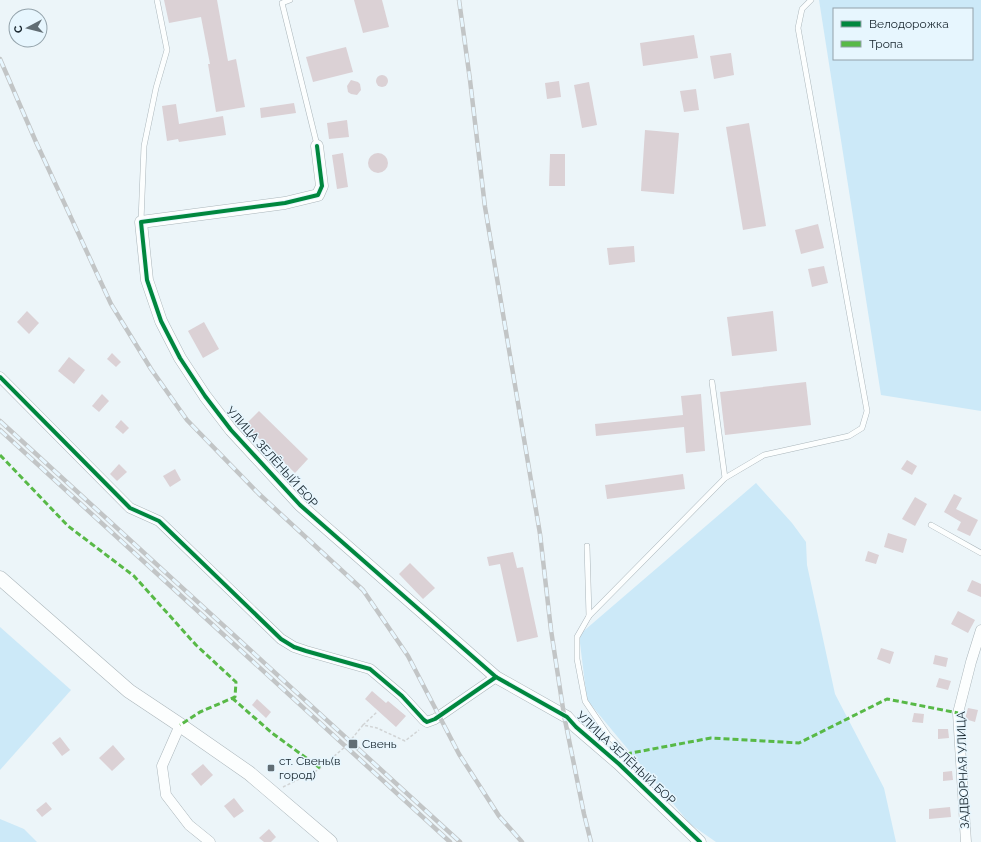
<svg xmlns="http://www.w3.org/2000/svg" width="981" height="842" font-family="Raleway,sans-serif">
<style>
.green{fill:#cce9f8;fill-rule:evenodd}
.building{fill:#dbd1d5}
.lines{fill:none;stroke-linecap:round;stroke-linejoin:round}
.service-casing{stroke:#abb6bb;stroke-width:6}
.minor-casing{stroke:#abb6bb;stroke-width:11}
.tertiary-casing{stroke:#abb6bb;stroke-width:13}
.secondary-casing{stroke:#abb6bb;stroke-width:15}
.path{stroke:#d1d4d5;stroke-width:1.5;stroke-dasharray:3 2;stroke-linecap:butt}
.service{stroke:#fcfefe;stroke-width:5}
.minor{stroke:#fcfefe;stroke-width:10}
.tertiary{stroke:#fcfefe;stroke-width:12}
.secondary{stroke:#fcfefe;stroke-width:14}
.rail-casing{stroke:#c2c5c6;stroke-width:4.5}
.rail{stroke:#e7f6fe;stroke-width:3;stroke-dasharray:9;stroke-linecap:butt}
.quiet{stroke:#58b947;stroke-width:3;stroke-dasharray:6 3;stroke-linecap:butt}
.cycleway-casing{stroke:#e7f6fe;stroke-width:6}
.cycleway{stroke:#00873e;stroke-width:4}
.poi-dot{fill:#616d74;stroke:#e7f6fe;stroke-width:1.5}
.labels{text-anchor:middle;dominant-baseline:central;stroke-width:3;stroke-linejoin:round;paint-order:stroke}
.street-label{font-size:12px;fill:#16242c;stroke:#e7f6fe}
.poi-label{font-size:12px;fill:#16242c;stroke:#e7f6fe;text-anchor:start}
</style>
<rect width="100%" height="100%" fill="#ecf5f9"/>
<g class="green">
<path d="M819 0H981V411L881 395ZM834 9H972V59H834Z"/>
<path d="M756 483 792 523 806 542 807 565 835 694 884 788 896 842H716L690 824 587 700 579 635Z"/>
<path d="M0 627 71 690 0 770Z"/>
<path d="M0 819 24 829 37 842H0Z"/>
</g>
<g class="building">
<path d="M164 0H217L228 61 236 59 245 107 216 112 208 64H210L201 17 169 23Z"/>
<path d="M354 0H382L389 27 363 33Z"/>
<path d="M694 35 698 58 643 66 640 43Z"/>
<path d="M346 47 353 72 313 82 306 57Z"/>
<path d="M731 53 734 75 714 79 710 56Z"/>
<circle cx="382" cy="81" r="6"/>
<path d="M351 80 358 82 360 84 361 90 357 95 351 94 348 92 347 86Z"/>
<path d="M559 81 561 97 547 99 545 83Z"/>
<path d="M589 82 597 125 582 128 574 85Z"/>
<path d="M696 89 699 110 684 112 680 91Z"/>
<path d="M294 103 296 113 261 118 260 108Z"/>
<path d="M176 104 179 124 223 116 226 135 179 142 178 139 167 141 162 106Z"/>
<path d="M347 120 349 137 329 139 327 123Z"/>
<path d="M749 123 766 226 743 230 726 127Z"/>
<path d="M645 130 679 133 674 194 641 191Z"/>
<circle cx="378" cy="163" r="10"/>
<path d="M343 153 348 187 337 189 332 155Z"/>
<path d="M550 154H565V186H549Z"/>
<path d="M818 224 824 248 801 254 795 230Z"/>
<path d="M634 246 635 262 609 265 607 248Z"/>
<path d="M824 266 828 283 812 287 808 269Z"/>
<path d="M27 311 39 323 29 334 17 322Z"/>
<path d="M773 311 777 351 732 356 727 317Z"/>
<path d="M204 322 219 349 203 358 188 331Z"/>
<path d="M112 353 121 362 116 367 107 359Z"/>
<path d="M69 357 85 370 74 384 58 371Z"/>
<path d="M806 382 811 425 725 435 720 392Z"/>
<path d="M102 394 109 401 99 412 92 406Z"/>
<path d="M701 394 705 451 686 453 684 427 596 436 595 424 683 415 681 396Z"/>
<path d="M259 411 308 459 295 473 245 425Z"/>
<path d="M121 420 129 428 123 434 115 427Z"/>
<path d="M907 460 917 466 912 475 901 469Z"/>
<path d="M119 464 127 472 117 481 110 474Z"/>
<path d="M175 469 181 480 170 487 163 476Z"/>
<path d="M683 474 685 489 607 499 605 485Z"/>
<path d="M954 494 962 498 956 509 978 520 970 536 957 530 961 522 944 512Z"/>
<path d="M915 497 927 504 915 526 902 519Z"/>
<path d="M888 533 907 539 903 553 884 547Z"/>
<path d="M868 551 879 555 876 564 865 561Z"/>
<path d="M513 552 517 568 523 567 538 637 517 642 500 564 489 566 487 557Z"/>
<path d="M410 563 435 588 423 599 399 574Z"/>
<path d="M972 580 981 584V597L967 591Z"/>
<path d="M958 611 975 620 968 633 951 624Z"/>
<path d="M881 648 894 652 890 664 877 659Z"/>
<path d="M935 655 948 658 946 667 933 664Z"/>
<path d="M939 678 951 681 948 690 936 687Z"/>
<path d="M372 691 386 703 388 701 406 716 396 727 365 699Z"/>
<path d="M257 699 271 712 266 718 252 705Z"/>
<path d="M968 708 978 710 975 722 965 719Z"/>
<path d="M914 713 924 714 923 723 912 722Z"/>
<path d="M938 729H948L949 738 938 739Z"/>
<path d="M60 737 70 750 62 756 52 743Z"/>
<path d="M113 745 125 759 112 771 99 758Z"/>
<path d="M203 764 213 775 201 786 191 774Z"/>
<path d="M952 771 953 780 943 781V772Z"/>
<path d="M234 798 244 811 234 818 224 806Z"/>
<path d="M46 802 52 809 42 817 36 810Z"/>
<path d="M950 807 951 817 929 819V809Z"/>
<path d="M269 829 276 837 271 842H264L259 838Z"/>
</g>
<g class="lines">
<defs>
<g id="service">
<path d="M290 0 282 3 317 145"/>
<path d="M141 221 144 146 156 88 167 50 157 0"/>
<path d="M712 382 725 478"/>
<path d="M931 525 981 553"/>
<path d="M587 546 589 616"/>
<path d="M619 764 626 754 608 735 585 701 577 659V637L589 616 725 478 764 455 849 436 862 428 867 411 798 28 802 9 811 0"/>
</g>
<g id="minor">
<path d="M0 377 130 508 159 521 281 639 294 647 306 651 370 669 402 696 424 720 427 722 435 719 496 677"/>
<path d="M180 725 162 766 166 795 189 825 210 842"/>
<path d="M966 842 958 713 971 662 981 630"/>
</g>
<path id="tertiary" d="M317 146 322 186 318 195 285 203 141 222 147 280 161 321 180 358 205 396 231 430 300 505 496 677 567 717 576 727 619 764 700 842"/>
<path id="secondary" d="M0 578 129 691 180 725 249 773 330 842"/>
</defs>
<use href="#service" class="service-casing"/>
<use href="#minor" class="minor-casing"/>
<use href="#tertiary" class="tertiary-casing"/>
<use href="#secondary" class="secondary-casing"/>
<g class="path">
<path d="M363 725 377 712"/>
<path d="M283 787 318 770 346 746 363 725 377 728 405 741 419 730"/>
</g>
<use href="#service" class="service"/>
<use href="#minor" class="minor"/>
<use href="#tertiary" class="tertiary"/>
<use href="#secondary" class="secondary"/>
<defs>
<g id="rail">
<path d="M459 0 470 80 485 207 540 534 551 630 564 715 584 814 591 842"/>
<path d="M0 59 36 142 111 304 151 369 187 420 259 494 363 590 408 656 459 754 499 816 522 842"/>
<path d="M0 421 460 842"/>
<path d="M0 430 450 842"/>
</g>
</defs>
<use href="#rail" class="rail-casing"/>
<use href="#rail" class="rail"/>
<g class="quiet">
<path d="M0 455 68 526 134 576 196 645 236 682 235 697 200 712 180 725"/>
<path d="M232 698 272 733 320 768"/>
<path d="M626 754 711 738 799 743 887 699 958 713"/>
</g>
<defs>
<g id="cycleway">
<path d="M317 146 322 186 318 195 285 203 141 222 147 280 161 321 180 358 205 396 231 430 300 505 496 677 567 717 576 727 619 764 700 842"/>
<path d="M0 377 130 508 159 521 281 639 294 647 306 651 370 669 402 696 424 720 427 722 435 719 496 677"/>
</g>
</defs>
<use href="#cycleway" class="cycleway-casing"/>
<use href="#cycleway" class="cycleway"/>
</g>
<g class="poi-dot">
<rect x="348" y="739" width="10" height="10" rx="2"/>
<rect x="267" y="764" width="8" height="8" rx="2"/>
</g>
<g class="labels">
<g class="street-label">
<text transform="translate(272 457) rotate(48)">УЛИЦА ЗЕЛЁНЫЙ БОР</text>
<text transform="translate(626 758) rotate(43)">УЛИЦА ЗЕЛЁНЫЙ БОР</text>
<text transform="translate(963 770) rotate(-92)">ЗАДВОРНАЯ УЛИЦА</text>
</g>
<g class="poi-label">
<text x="362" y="744">Свень</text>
<text x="279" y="761">ст. Свень(в<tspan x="279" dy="14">город)</tspan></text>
</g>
</g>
<rect x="833" y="8" width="140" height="52" fill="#e7f6fe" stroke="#93a2aa"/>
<rect x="841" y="21" width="20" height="6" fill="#00873e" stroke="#93a2aa"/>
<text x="869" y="28" font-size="12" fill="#16242c">Велодорожка</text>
<rect x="841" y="41" width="20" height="6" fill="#58b947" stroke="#93a2aa"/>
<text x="869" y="48" font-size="12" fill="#16242c">Тропа</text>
<g transform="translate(28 28) rotate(263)"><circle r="19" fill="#e7f6fe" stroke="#93a2aa"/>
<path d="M0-3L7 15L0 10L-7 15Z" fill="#616d74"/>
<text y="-6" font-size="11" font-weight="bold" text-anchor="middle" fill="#16242c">С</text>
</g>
</svg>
